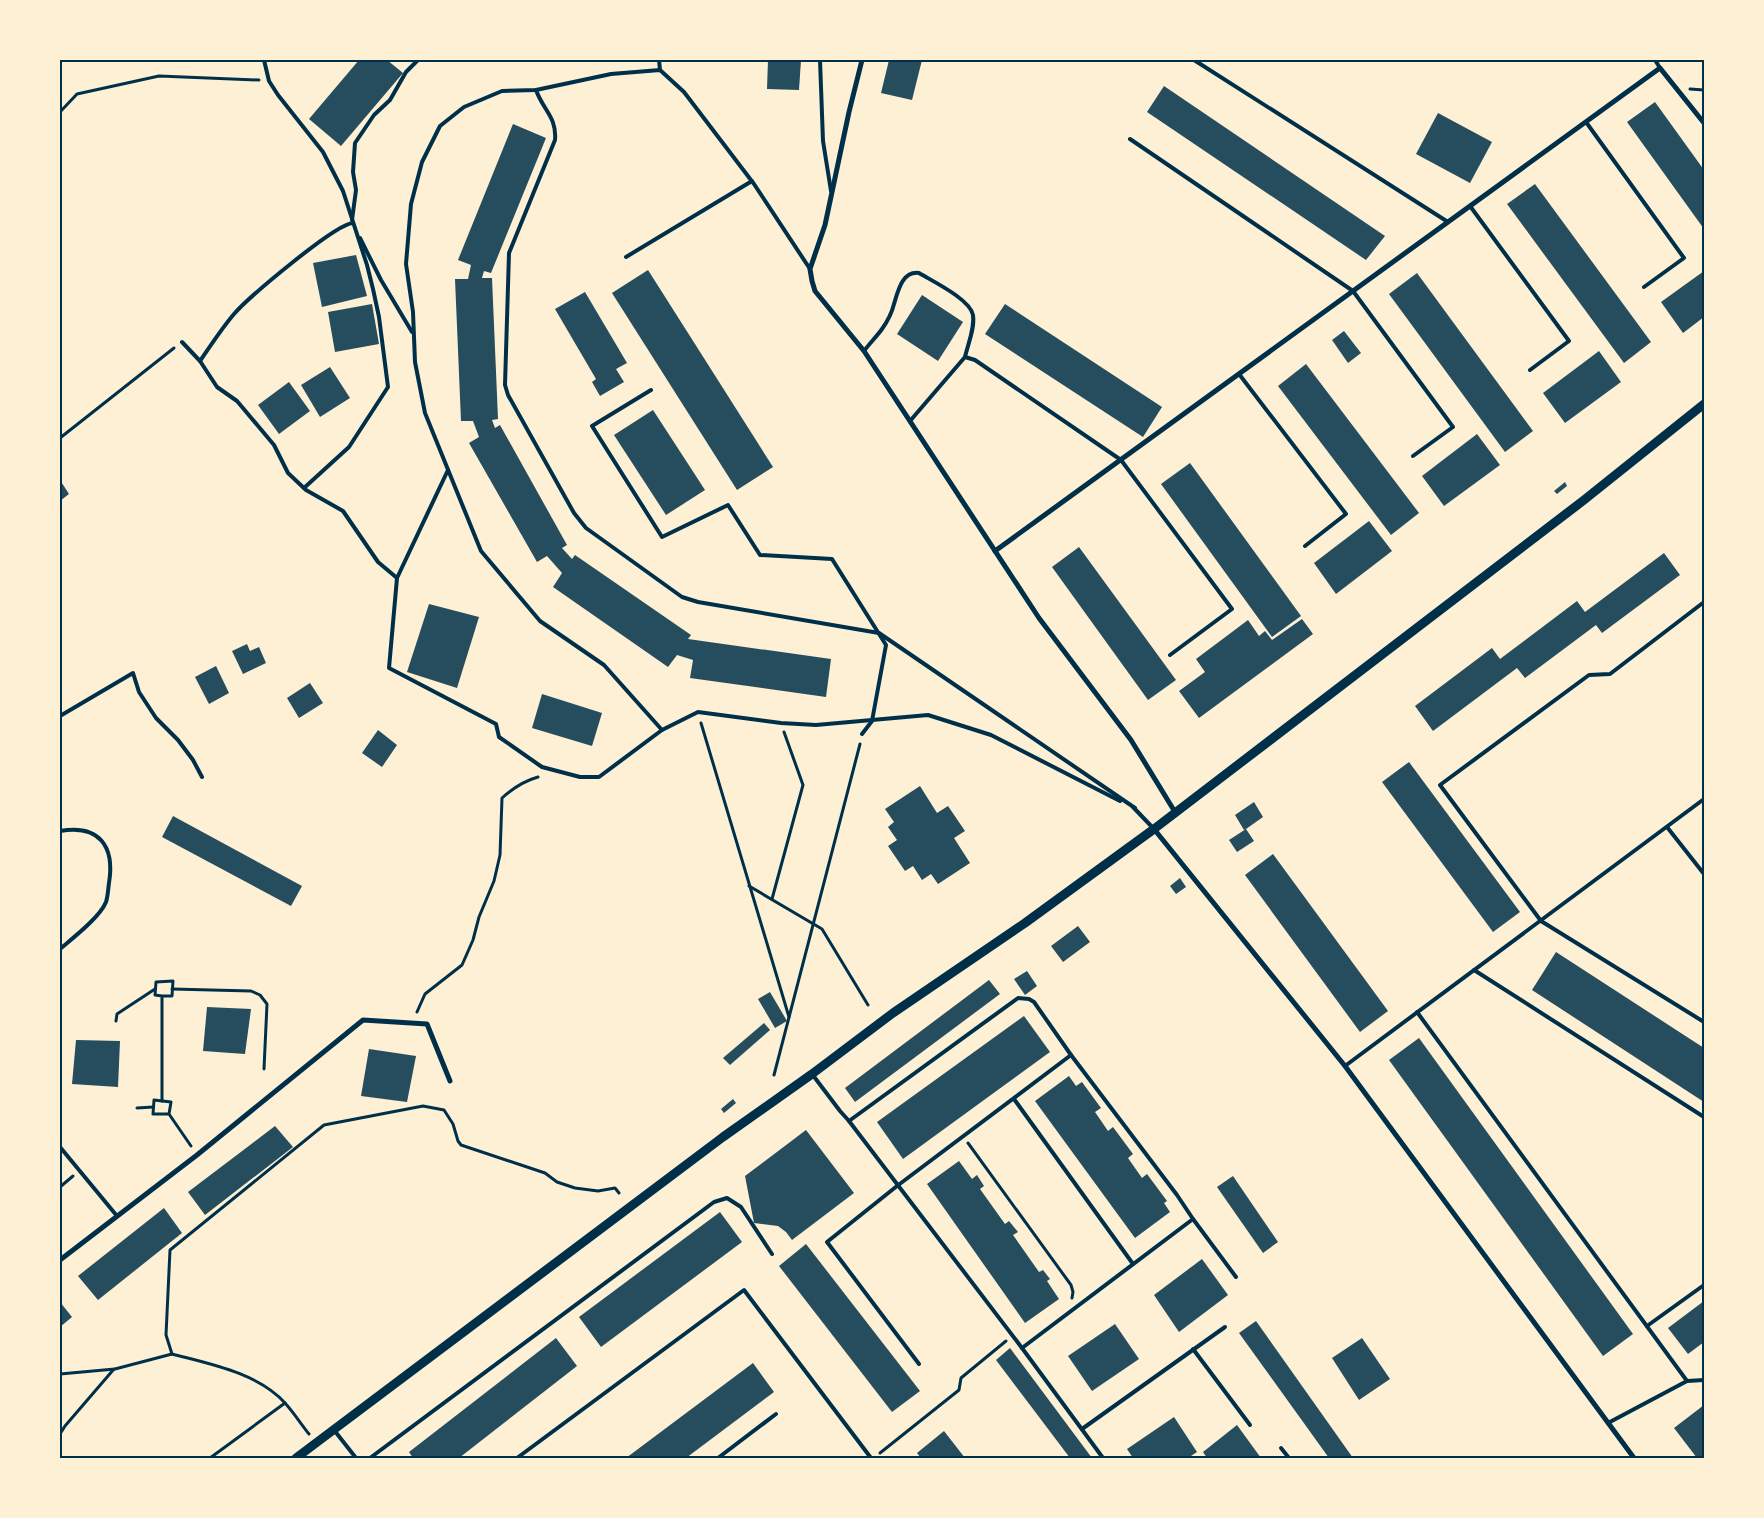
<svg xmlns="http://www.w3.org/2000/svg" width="1764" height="1518" font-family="Inter,sans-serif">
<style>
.building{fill:#264d5e}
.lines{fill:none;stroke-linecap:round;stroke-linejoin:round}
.path{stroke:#003049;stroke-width:3}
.service{stroke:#003049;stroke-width:4}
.minor{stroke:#003049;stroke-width:5}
.tertiary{stroke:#003049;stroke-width:9}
.neatline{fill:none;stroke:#003049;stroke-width:2}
</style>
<rect width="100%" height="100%" fill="#fdf0d5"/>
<g class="building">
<path d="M359 60H387L403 73 341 146 309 119Z"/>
<path d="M768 60H801L799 90 767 89Z"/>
<path d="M889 60H922L912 100 881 93Z"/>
<path d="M1164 86 1385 236 1366 260 1147 112Z"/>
<path d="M1655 102 1704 170V229L1627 122Z"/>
<path d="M1438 113 1492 142 1470 183 1416 154Z"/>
<path d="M513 124 546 138 491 273 484 271 482 278H492L498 419 492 420 495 428 500 425 567 545 562 548 572 559 575 555 691 635 688 639 831 659 826 697 690 678 693 660 677 655 668 667 553 587 562 573 547 556 537 562 469 443 479 437 473 421H461L455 279H468L471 265 458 260Z"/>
<path d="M1535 184 1651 342 1624 363 1507 204Z"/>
<path d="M356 255 367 296 322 307 313 263Z"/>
<path d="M648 270 773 467 737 490 612 293Z"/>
<path d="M1704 271V317L1683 333 1661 302Z"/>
<path d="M1417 273 1533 431 1505 452 1389 294Z"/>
<path d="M585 292 627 363 616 369 624 382 600 396 592 382 596 379 555 309Z"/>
<path d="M922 295 963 322 938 361 897 334Z"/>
<path d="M372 304 379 344 335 352 328 312Z"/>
<path d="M1005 304 1162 407 1143 437 985 334Z"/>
<path d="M1344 331 1361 353 1348 363 1332 340Z"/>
<path d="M1599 351 1621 382 1565 423 1543 393Z"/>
<path d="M1306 364 1419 513 1391 535 1278 386Z"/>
<path d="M330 367 350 398 320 417 301 385Z"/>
<path d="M289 382 310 411 279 434 258 405Z"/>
<path d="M653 410 705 490 666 515 614 435Z"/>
<path d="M1477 434 1500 465 1444 506 1422 476Z"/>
<path d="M1190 463 1301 616 1272 637 1161 484Z"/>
<path d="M60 480 69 494 60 501Z"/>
<path d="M1565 482 1567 486 1557 494 1554 491Z"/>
<path d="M1369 521 1392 551 1336 594 1314 563Z"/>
<path d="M1079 547 1176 680 1148 700 1052 567Z"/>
<path d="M1664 553 1680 575 1602 633 1596 625 1525 678 1517 668 1433 731 1415 706 1492 648 1500 659 1577 601 1585 612Z"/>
<path d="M429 604 479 617 457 688 407 672Z"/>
<path d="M1302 619 1313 634 1199 718 1179 691 1205 672 1196 659 1248 620 1259 636 1265 631 1272 640Z"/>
<path d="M247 644 250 651 259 647 266 663 243 674 232 651Z"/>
<path d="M216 666 229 693 209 704 195 677Z"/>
<path d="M310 683 323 703 299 718 287 698Z"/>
<path d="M542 694 602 713 592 746 532 728Z"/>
<path d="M378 730 397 745 382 767 362 753Z"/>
<path d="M1409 762 1520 912 1493 932 1382 782Z"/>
<path d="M920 786 937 813 948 806 965 831 954 838 970 863 938 884 931 874 922 880 913 866 905 871 888 846 897 840 888 827 894 822 885 809Z"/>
<path d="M1254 802 1263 817 1246 829 1254 841 1237 852 1229 840 1246 829 1244 830 1235 815Z"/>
<path d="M173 816 302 886 291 906 162 837Z"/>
<path d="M1273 854 1388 1011 1360 1032 1245 875Z"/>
<path d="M1180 878 1186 887 1176 894 1170 886Z"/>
<path d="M1078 926 1090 942 1063 962 1051 946Z"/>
<path d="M1556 952 1704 1048V1102L1532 990Z"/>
<path d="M1027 971 1037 986 1025 995 1014 979Z"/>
<path d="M989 980 1000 994 855 1102 845 1088Z"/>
<path d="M770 992 787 1021 775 1028 758 999Z"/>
<path d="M207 1007 251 1009 245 1054 203 1051Z"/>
<path d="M1024 1016 1050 1052 903 1159 877 1122Z"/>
<path d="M764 1023 770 1030 730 1065 723 1058Z"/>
<path d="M1419 1038 1633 1334 1603 1356 1389 1060Z"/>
<path d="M76 1040 120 1041 118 1087 72 1084Z"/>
<path d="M369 1049 416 1056 407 1102 361 1096Z"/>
<path d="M1069 1076 1076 1086 1082 1082 1101 1108 1095 1112 1108 1131 1113 1127 1133 1154 1128 1158 1142 1178 1147 1174 1167 1201 1164 1203 1170 1212 1135 1238 1035 1101Z"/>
<path d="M733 1099 736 1103 724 1113 721 1109Z"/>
<path d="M275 1126 293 1147 205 1215 188 1192Z"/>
<path d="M806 1130 854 1193 792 1240 786 1232 778 1226 754 1223 745 1176Z"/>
<path d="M959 1161 972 1179 977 1175 984 1186 980 1189 1005 1224 1009 1221 1018 1232 1013 1235 1039 1272 1043 1270 1050 1279 1047 1281 1059 1299 1025 1323 927 1184Z"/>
<path d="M1233 1176 1278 1242 1263 1253 1217 1187Z"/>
<path d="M164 1208 182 1233 98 1300 78 1276Z"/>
<path d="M720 1212 742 1242 601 1347 579 1317Z"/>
<path d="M806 1244 920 1391 892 1412 779 1266Z"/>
<path d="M1202 1259 1228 1295 1179 1332 1154 1295Z"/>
<path d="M1704 1301V1342L1688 1354 1668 1328Z"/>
<path d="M60 1302 72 1317 60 1327Z"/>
<path d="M1256 1321 1353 1458H1329L1239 1333Z"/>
<path d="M1115 1324 1139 1359 1092 1391 1068 1356Z"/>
<path d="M556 1338 577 1366 459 1458H413L409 1452Z"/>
<path d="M1362 1338 1390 1379 1359 1400 1332 1358Z"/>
<path d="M1010 1348 1092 1458H1070L996 1360Z"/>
<path d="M753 1363 774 1392 686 1458H626Z"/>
<path d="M1704 1405V1458H1697L1674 1428Z"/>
<path d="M1174 1417 1197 1452 1188 1458H1133L1127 1449Z"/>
<path d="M1237 1425 1261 1458H1207L1203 1452Z"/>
<path d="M944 1431 965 1458H921L917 1453Z"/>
</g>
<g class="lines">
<g class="path">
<path d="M1690 89 1704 90"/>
<path d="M60 112 77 94 159 76 259 80"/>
<path d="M60 438 174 348"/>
<path d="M701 723 789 1017"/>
<path d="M749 886 822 929 868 1005"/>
<path d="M772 899 803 785 784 732"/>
<path d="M172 989 251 991 260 995 267 1004 264 1069"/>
<path d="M417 1012 425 994 462 965 473 940 479 917 494 881 500 855 502 798C513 788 524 781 538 777"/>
<path d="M116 1021 117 1014 155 989"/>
<path d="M774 1075 860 744"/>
<path d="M162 1101V996H172L173 981 156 982 155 995 162 996"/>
<path d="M137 1108 153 1107"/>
<path d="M169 1114 171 1102 154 1100 153 1114H169L191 1146"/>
<path d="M968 1143 1071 1285 1073 1292 1072 1298"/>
<path d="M60 1187 73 1176"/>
<path d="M60 1374 115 1369 172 1354"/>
<path d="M60 1434 65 1426 114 1369"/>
<path d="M309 1434C301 1424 294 1413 285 1403 258 1373 210 1364 172 1354L166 1335 170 1250 324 1125 423 1106 444 1110 453 1124 458 1141 461 1145 545 1173 557 1182 575 1188 598 1191 615 1188 619 1193"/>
<path d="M880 1453 959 1390 961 1378 1006 1341"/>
<path d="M210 1458 285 1403"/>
</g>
<g class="service">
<path d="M264 60 269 81 278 95 323 152 343 191 367 265 373 289 379 317 388 387 349 447 304 488"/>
<path d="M659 60 660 70"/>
<path d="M820 60 823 141 831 191"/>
<path d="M1194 60 1448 222"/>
<path d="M1655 60 1660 68"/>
<path d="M536 90C543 110 557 117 555 140L509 253 505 385 508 395 574 513 586 528 682 597 698 602 879 633 1135 808"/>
<path d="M1586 122 1684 258 1644 287"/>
<path d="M1130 139 1353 291 1453 427 1413 456"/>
<path d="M1470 206 1569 341 1530 370"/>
<path d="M352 220 356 190 353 172 355 143 374 115 390 100 406 72 418 60"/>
<path d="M360 238 381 280 412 332"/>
<path d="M626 257 752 181"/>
<path d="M182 342 200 361 217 387 237 401 274 445 288 473 306 490 343 511 378 562 397 578"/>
<path d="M864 351C870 343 877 336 882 329 887 322 892 312 894 304 898 291 902 271 919 273 932 281 970 299 973 315 975 328 968 344 965 357"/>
<path d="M200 361C211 345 222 328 234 314 249 297 335 224 353 223"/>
<path d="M1239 374 1346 514 1305 546"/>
<path d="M651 390 592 426 662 537 728 505 760 555 832 559 886 645 872 721 862 734"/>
<path d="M910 421 965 357 975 360 1121 460 1232 609 1170 655"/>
<path d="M448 470 397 578 389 668 496 724 499 737 542 767 580 777H599L662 730 698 712 781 723 816 725 928 715 991 735 1120 801"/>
<path d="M1704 602 1610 674 1589 675 1440 785 1541 921 1704 1022"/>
<path d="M60 716 133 673 139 692 156 718 178 740 193 760 202 777"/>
<path d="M662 730 604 665 540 621 481 551 425 413 415 362 413 312 406 264 411 204 422 162 440 126 464 107 502 91 536 90 611 74 660 70 684 92 754 184 810 269"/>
<path d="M1133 807 1154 829"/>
<path d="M1667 827 1704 874"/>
<path d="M60 831C99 824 115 846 109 883 108 889 108 896 106 902 100 917 73 938 60 949"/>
<path d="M1474 970 1704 1117"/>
<path d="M1417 1012 1687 1381"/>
<path d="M1345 1066 1704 799"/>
<path d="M812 1074 840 1111 849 1121 1018 998 1029 999 1034 1002 1071 1055 897 1186 827 1242 919 1364"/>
<path d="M1014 1099 1133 1264"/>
<path d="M849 1121 1022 1348 1103 1458"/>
<path d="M60 1147 117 1216"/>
<path d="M1193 1219 1236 1277"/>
<path d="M1647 1326 1704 1285"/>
<path d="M1022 1348 1193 1219 1177 1195 1071 1055"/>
<path d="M1193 1349 1250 1425"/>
<path d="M1608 1423 1687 1381 1704 1380"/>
<path d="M1082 1429 1225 1327"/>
<path d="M334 1430 356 1458"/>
<path d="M1281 1448 1289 1458"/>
<path d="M370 1458 714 1202 727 1198 741 1207 772 1254"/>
<path d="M517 1458 744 1290 871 1458"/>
<path d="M718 1458 776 1414"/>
</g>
<g class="minor">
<path d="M862 60 849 112 825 225 810 269 812 281 815 291 864 351 1039 618 1131 740 1175 812"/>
<path d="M995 551 1660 68 1704 123"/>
<path d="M1154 829 1345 1066 1634 1458"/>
<path d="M60 1260 197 1155 363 1020 427 1024 450 1081"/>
</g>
<path class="tertiary" d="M296 1458 723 1137 812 1074 893 1013 1025 923 1154 829 1584 500 1704 404"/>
</g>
<rect width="1764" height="1518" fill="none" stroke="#fdf0d5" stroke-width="122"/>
<rect x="61" y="61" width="1642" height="1396" class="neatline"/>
</svg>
